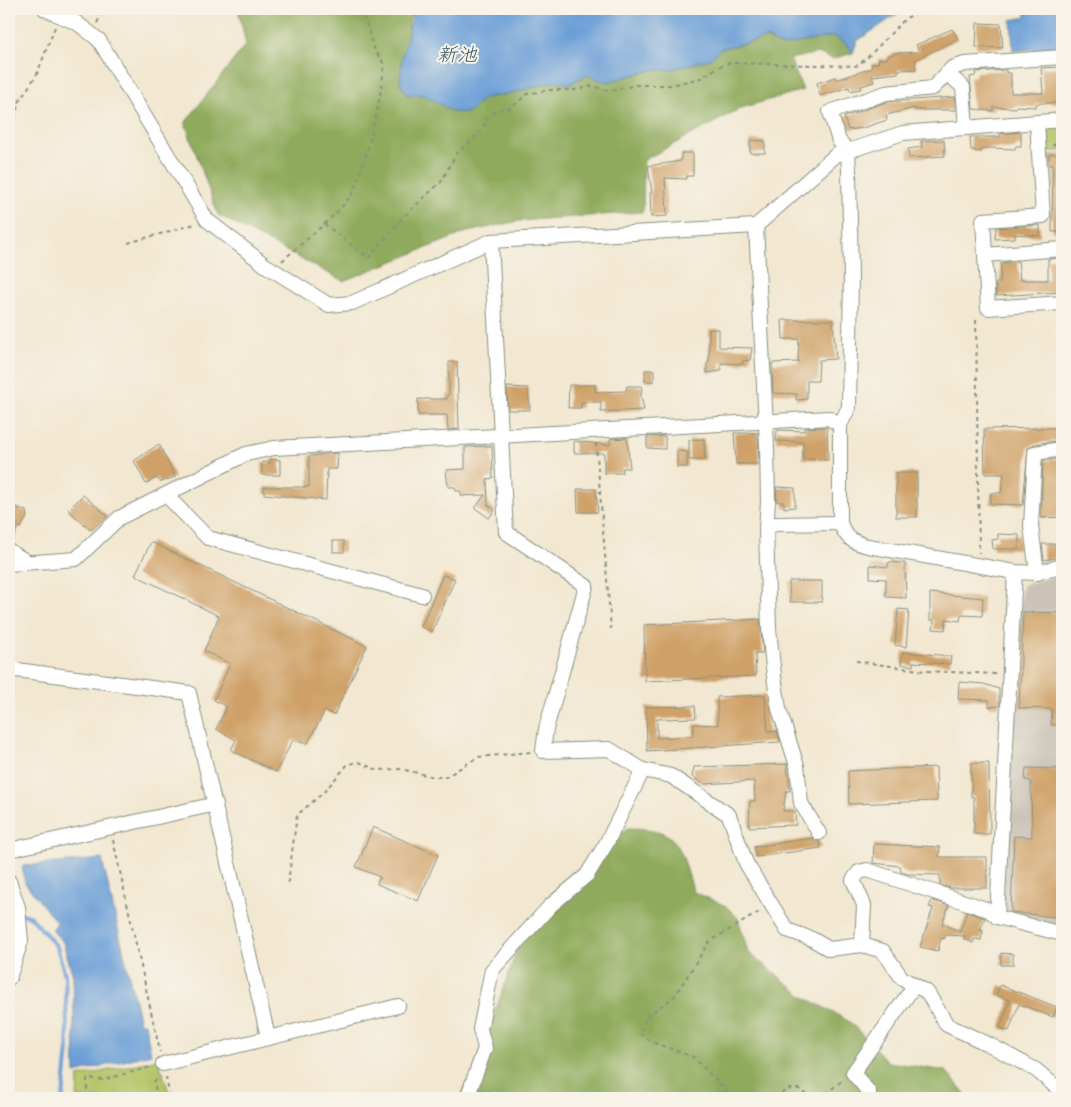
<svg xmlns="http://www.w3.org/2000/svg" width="1071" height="1107" font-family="'Gochi Hand','Klee One',sans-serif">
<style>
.industrial{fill:#cbc3b8}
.green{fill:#b4c467;stroke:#6a804e}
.forest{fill:#8faa5c;stroke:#577448}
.water{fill:#6b9ed7;stroke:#456e86}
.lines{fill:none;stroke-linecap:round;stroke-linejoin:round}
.stream{stroke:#6b9ed7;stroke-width:4}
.building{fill:#cfa168}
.minor-casing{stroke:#889282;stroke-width:16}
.path{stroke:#889282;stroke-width:2;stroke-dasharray:4 4;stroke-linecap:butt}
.minor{stroke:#fff;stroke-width:14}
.labels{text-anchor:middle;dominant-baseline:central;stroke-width:4;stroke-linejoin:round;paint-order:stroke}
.water-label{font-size:20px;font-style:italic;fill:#365a65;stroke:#f7f3e8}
</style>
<rect width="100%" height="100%" fill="#f7f3e8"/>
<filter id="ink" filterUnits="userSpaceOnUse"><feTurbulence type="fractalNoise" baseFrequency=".02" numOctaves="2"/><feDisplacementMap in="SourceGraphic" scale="10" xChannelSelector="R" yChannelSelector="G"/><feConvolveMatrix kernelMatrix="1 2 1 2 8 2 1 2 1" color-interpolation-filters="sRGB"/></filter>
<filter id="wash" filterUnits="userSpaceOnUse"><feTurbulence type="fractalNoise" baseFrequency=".0096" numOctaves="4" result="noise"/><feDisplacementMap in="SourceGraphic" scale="20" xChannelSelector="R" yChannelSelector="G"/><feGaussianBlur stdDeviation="1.12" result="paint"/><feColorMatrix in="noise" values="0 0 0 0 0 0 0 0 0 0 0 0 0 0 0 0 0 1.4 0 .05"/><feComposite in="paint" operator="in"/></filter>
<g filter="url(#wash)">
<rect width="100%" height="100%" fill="#f2e7d0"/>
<path class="industrial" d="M1062 574V928L1001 914 1022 585Z"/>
<g class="green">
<path d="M1062 125V151L1044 152 1043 132 1048 126Z"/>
<path d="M158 1059 171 1098H77L78 1077Z"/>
</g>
<g class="forest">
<path d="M238 9H414L409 21 407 95H424L453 112 484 98 513 93 555 81 570 84 586 75 607 82 655 69 669 70 710 59 720 49 767 38 782 46 834 36 846 44 853 53 832 59 818 53 790 59 803 90 741 108 644 160 643 212 518 221 467 232 343 281 218 215 185 123 246 44Z"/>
<path d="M627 828C683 828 678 846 694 892L726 906 738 918 748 952 803 996 850 1022 888 1062 946 1071 969 1098H460L470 1083 525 927Z"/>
</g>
<g class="water">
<path d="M414 9H905L857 41 853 53 846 44 834 36 782 46 767 38 720 49 710 59 669 70 655 69 607 82 586 75 570 84 555 81 513 93 484 98 467 113 453 112 424 95H407L400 83 402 58Z"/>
<path d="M1035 9H1062V47L1013 51 1011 20 1026 17V11Z"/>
<path d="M102 859 140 1023H145L151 1054 75 1073 73 976 63 942 52 930 57 923 25 883 22 866Z"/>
</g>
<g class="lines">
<path class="stream" d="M9 911 30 916 57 947 65 975 68 1049 63 1098"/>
</g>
<g id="blocks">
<g class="building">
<path d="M977 23 1001 24 1003 48 976 47Z"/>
<path d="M952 29 958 39 915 60 916 69 898 70V73L872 76 874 82 861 86V89L850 91 849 87 820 96 817 83 835 77 836 80 872 68 871 64 878 63 879 59H887L888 56 896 53 919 52 916 45Z"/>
<path d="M1062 67V103H1042L1036 104V107L1016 106V108L993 107V111L973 109 970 77 975 76 976 72 1006 70V73H1011V93H1043L1041 68Z"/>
<path d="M955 97 956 110H915V108L886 115 887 120 863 128 848 130 844 117 886 102Z"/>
<path d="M1021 132V146H1016L1015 149 988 148 981 150V152L971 150 970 137H1000V134Z"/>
<path d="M750 140 765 141V153H750Z"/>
<path d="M944 140 945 156 909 158 908 149 922 147 921 141Z"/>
<path d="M681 153H693V176H687L686 179 665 178 667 216 651 217 650 193H652L648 166 681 161Z"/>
<path d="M1049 154H1062V232H1052L1053 165H1049Z"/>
<path d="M1040 225V236L1015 234V238L995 239 996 228Z"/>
<path d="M1062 258V292L996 296V283H1000L1001 263 1018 261 1020 280H1048V259Z"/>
<path d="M782 320H833L836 359 819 360 818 381H807V399L796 400 797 394 773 393 772 363 798 362 799 339H783Z"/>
<path d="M709 329H719V347L752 348 750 360 743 361V364L721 363V371L707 373V363L709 362Z"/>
<path d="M449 362H457L459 429 448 430 447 415H418V399H447V395L449 394Z"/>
<rect x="645" y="370" width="9" height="11"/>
<path d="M569 385H595V392L626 391 627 386H642L641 396 644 410 601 412V402H581V408H568Z"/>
<path d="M507 387 528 388 530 410H508Z"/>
<path d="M827 427 828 460 803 459V442L776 441 777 430 805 431V428Z"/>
<path d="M1050 428H1062V440L1034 444 1028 448 1023 505 990 504 991 493H1001L1004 474H985L984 429Z"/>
<path d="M734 433H758L759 464H736Z"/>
<path d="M665 436V449L647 448V437Z"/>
<path d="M627 438 630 468H623L622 473H604V453H574V441L610 445V439Z"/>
<path d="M704 439 705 460H689V440Z"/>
<path d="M159 444 175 477 161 482 156 478 146 484 134 461Z"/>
<path d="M492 446 493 478 487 479 488 505 495 510 489 518 475 508 485 495 461 496V491H456L455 487H448L446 470 465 469V447Z"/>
<path d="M677 451 687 452V467H677Z"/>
<path d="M338 453 337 469H327L326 500 264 494V487H309V456Z"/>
<path d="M1062 458V517L1041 518 1043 461Z"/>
<path d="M271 459 280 460V475H262V462L270 463Z"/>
<rect x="896" y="473" width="21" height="44"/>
<path d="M776 487 795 488V507L784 508V502H777Z"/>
<path d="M577 489H596L598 512H578Z"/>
<path d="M83 495 108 516 91 530 68 510Z"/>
<path d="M15 507 26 511 27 517 21 528 18 527 12 543 9 542V515Z"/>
<path d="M998 534 1019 535V549H993L992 540 998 539Z"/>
<rect x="333" y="541" width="11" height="11"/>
<path d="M151 542 367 646 334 715 325 711 307 744 293 740 276 772 231 750 236 740 216 729 227 707 214 700 230 664 204 651 219 616 135 575Z"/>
<path d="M1042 544H1062V557L1044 560Z"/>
<path d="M889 562 905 563 906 598 886 597V579L870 578V565L888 567Z"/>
<path d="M443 575 455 579 432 632 421 627Z"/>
<path d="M789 581H822V602H790Z"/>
<path d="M930 593 983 598 982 616 961 615 960 621 946 619 945 630 933 629 934 620H930Z"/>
<path d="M898 609 909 610 906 647 895 645Z"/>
<path d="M1023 612 1062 613V725H1051L1052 709 1019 708Z"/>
<path d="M760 619 763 653H755L756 676 645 681 644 625Z"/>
<path d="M903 652 951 656 950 664 913 662V666L901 664Z"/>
<path d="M959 682 984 684 999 689V706L989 707V700L958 699Z"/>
<path d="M765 695 768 732 777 731 780 742 647 751 646 707 695 706 696 718 657 719V738L693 736 694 724 718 725 717 697Z"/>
<path d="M971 763H989L990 834H974V797H971Z"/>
<path d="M787 764 790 791H786L783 811H795L796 825 749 827 750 801H755L754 781 704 784 692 777 694 767Z"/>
<path d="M936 767 937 801 849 804 848 771Z"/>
<path d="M1026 768 1062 769V918L1011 912 1014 836 1032 837 1031 781 1025 780Z"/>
<path d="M373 827 438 855 418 901 377 884 380 877 356 867Z"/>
<path d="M812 838 820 842 821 848 756 857 754 847Z"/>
<path d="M874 844 940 847 939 857H987V888H951L940 885V875L908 874 901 872 900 866 873 863Z"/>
<path d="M932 900 949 906 942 924 960 931 967 912 985 918 980 930 983 931 981 940 974 939 973 943 964 939 965 936 946 935 944 939 941 938 938 951 920 947 933 908 929 907Z"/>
<path d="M1001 953 1013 954V965H1001Z"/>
<path d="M1000 985 1057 1007 1053 1017 1019 1004 1009 1031 1000 1028 1010 1000 996 995Z"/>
</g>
</g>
</g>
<g filter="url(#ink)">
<use href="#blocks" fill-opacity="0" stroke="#889282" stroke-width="1"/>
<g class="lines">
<defs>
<g id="minor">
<path d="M45 9 77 23 99 40 207 220 265 265 329 305 352 303 491 241 756 226 836 155 903 133 1062 120"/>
<path d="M1062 57 965 64 952 68 933 88 886 93 830 112 839 141 848 150 849 171 851 277 849 407 840 425V523C846 538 852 542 868 546L1015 572 1037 573 1062 566"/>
<path d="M947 73 963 87 966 128"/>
<path d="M1037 122 1043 216 983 220 988 308 1062 303"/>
<path d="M756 226 767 446 768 502 766 528 769 629 774 676 779 709 797 766 801 803 819 833"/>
<path d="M491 241 506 532 586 586 546 729 543 751 609 749 643 770 671 776 729 815 746 863 787 930 812 939 829 949 862 945 883 951 902 978 927 992 947 1025 990 1045 1036 1070 1062 1092"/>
<path d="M985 255 1062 249"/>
<path d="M166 495 208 538 422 595"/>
<path d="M766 528 775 524 840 523"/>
<path d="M9 551 26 561"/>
<path d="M9 564 76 559 119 518 246 454 274 448 829 418 840 425"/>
<path d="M1037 573 1031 526 1035 453 1062 449"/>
<path d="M9 669 189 693 268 1037"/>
<path d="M9 850 216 804"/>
<path d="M9 881 18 907 21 941 9 978"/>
<path d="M997 917 1015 572"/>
<path d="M862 945 864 905 853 880 859 872 867 870 989 910 997 917 1062 934"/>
<path d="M163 1064 398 1006"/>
<path d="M467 1098 485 1048 480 1029 492 970 550 906 587 875 606 844 643 770"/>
<path d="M869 1098V1092L853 1073 914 986"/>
</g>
</defs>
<use href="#minor" class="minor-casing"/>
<g class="path">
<path d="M1007 9H1008"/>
<path d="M97 23 104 9"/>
<path d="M9 141 19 102 37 74 55 27"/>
<path d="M1052 145 1062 144"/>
<path d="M324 224 369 258 403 217 441 182 456 154 482 131 486 120 497 110 511 108 527 94 549 90H575L592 86 610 91 636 85H671L701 78 718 67 729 63 856 66 866 59 906 18 927 9"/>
<path d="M128 243 195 224"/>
<path d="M282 261C305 240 332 220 351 196 361 183 387 79 383 63 382 59 377 55 375 50 367 33 371 27 358 9"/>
<path d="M976 320 979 553"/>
<path d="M596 443 611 629"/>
<path d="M856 661 925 671 998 674"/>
<path d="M113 840 160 1052"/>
<path d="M288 883 297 815 323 793 348 764 359 762 377 770 401 769 434 777H446L478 757 531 752"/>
<path d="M166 1077 170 1098"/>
<path d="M87 1098V1078L102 1080 151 1067"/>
<path d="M157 1098 154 1081 161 1077"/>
<path d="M734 1098 693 1057 652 1042 639 1033 648 1015 674 997 709 942 761 911"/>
<path d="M775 1098 788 1089H799C817 1106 827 1092 843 1080"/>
</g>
<use href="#minor" class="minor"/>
</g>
</g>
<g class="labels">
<g class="water-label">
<text x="457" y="57">新池</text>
</g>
</g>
<rect width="1071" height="1107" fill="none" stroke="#f7f3e8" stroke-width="30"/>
</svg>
